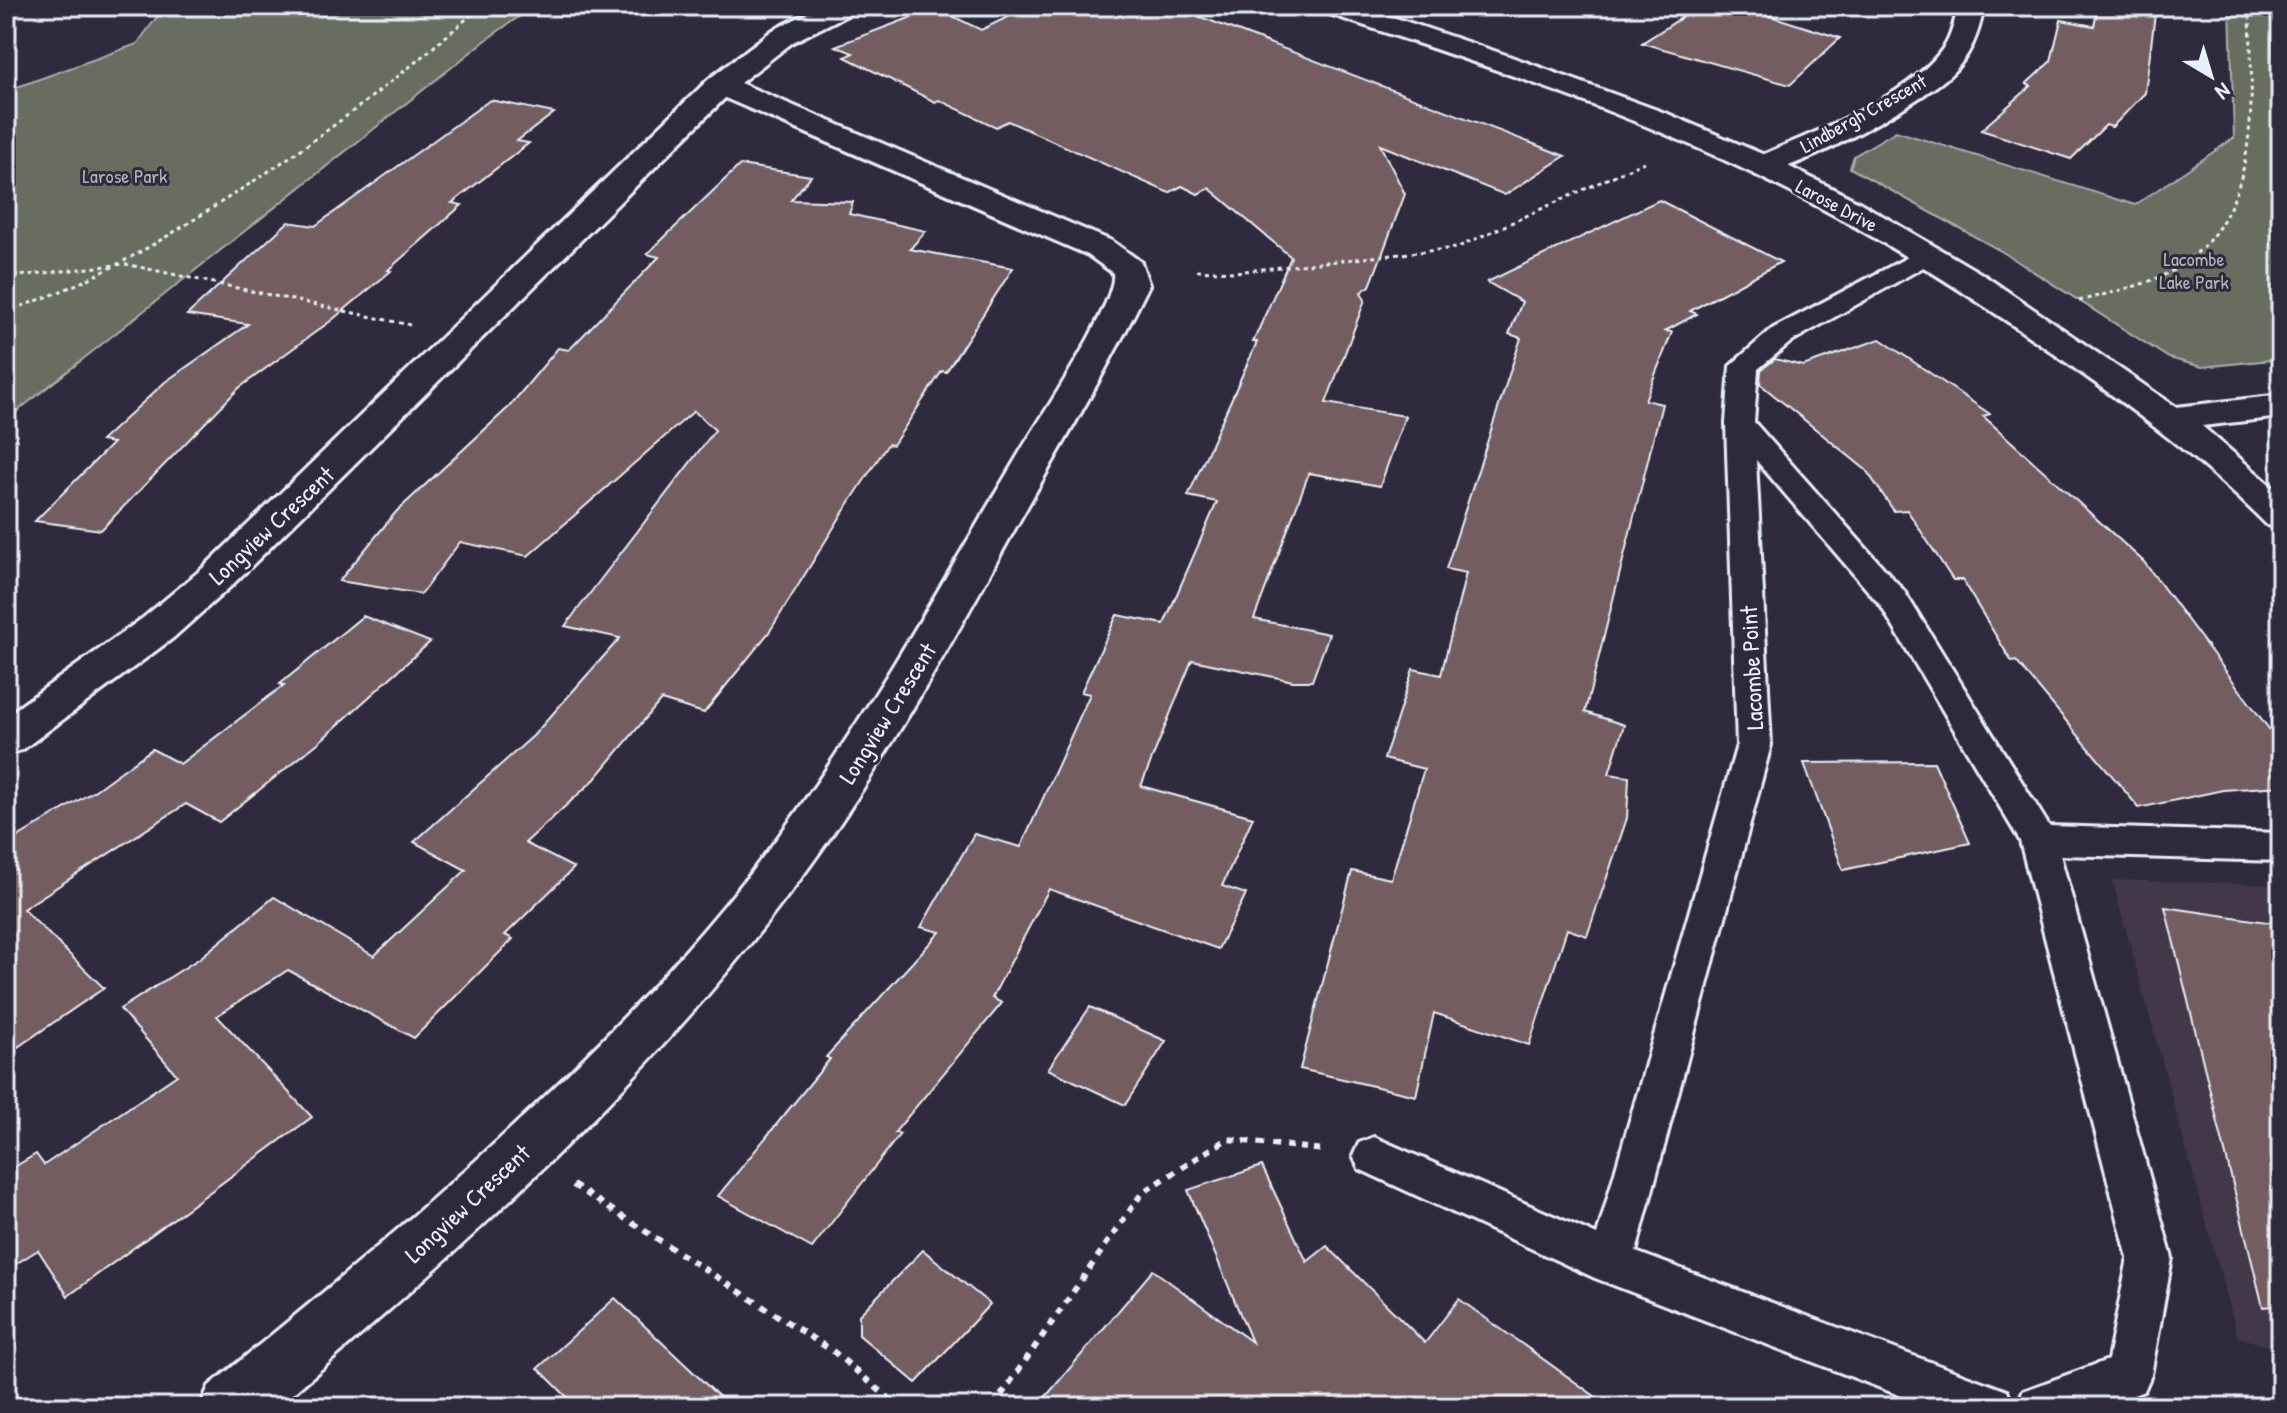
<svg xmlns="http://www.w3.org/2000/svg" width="2287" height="1413" font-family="'Patrick Hand',sans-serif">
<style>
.built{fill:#433948}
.green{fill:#676d60;stroke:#a8afac;stroke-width:2}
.building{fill:#735d60;stroke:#e8f1f8;stroke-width:2}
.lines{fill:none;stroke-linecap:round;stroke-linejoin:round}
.service-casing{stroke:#e8f1f8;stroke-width:6}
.minor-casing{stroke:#e8f1f8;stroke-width:6}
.tertiary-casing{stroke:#e8f1f8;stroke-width:6}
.path-far1{stroke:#e8f1f8;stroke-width:3;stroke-dasharray:4 4;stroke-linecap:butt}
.path{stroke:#e8f1f8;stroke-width:6;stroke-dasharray:7 7;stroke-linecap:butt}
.service{fill:#2f2a3d;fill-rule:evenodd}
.minor{fill:#2f2a3d;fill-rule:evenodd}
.tertiary{fill:#2f2a3d;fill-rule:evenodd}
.labels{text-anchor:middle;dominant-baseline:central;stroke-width:6;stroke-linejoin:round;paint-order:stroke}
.far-street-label{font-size:20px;fill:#e8f1f8;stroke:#2f2a3d}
.far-park-label{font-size:20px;fill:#aeb6b4;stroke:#2f2a3d}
.street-label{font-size:24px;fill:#e8f1f8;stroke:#2f2a3d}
</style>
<rect width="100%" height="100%" fill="#2f2a3d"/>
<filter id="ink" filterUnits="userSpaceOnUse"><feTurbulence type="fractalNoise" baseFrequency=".0125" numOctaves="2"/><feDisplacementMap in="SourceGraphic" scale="16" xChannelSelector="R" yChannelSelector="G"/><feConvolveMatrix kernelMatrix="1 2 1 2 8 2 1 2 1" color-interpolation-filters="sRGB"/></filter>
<g filter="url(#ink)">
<path class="built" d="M2112 880 2281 885V1350L2238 1337Z"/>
<g class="green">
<path d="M165 6H534L490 37 6 420V91L137 44Z"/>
<path d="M2230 6H2271L2281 199V359L2202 367 2169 358 2001 251 1850 168 1854 156 1896 131 2135 205 2234 138Z"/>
</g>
<g class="building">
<path d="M1031 6H1172L1565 156 1505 195 1380 145 1405 194 1370 286 1361 292 1365 300 1326 403 1405 416 1380 486 1309 473 1254 619 1329 634 1312 681H1293L1192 660 1141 786 1253 817 1222 886 1246 894 1218 949 1049 889 992 998 1002 1003 895 1132 900 1134 812 1248 718 1196 830 1059 826 1057 940 932 921 927 974 834 1021 847 1090 694 1081 692 1117 615 1164 624 1217 502 1188 496 1257 342H1253L1291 257 1209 188 1198 194 1182 186 1169 193 1008 121 996 127 939 100 935 102 845 57 853 53 835 46 936 8 981 30Z"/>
<path d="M1700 6H1739L1840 38 1790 85 1642 43Z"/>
<path d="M2098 6H2156L2145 93 2112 127 2106 125 2071 159 1981 130 2031 86 2026 84 2051 61 2061 20 2094 26Z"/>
<path d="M490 100 554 113 517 141 529 143 452 203 462 205 388 270 391 271 332 320 239 388 101 530 35 521 113 443 101 441 165 382 248 324 187 315 288 222 315 226Z"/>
<path d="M740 165 811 176 791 200 853 202 849 214 926 231 910 249 1013 268 946 372 942 371 893 445 888 444 844 511 770 631 704 713 661 700 595 779 525 843 574 868 505 935 513 939 414 1038 288 970 217 1016 312 1117 68 1296 38 1250 6 1270V1172L36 1154 44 1165 177 1075 120 1009 200 958 274 897 374 956 466 870 414 842 533 736 620 638 565 626 715 430 694 411 528 556 460 542 421 594 339 581 396 512 509 407 558 348 569 350 659 257 647 254Z"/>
<path d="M1659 200 1781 262 1690 311 1697 314 1665 331 1672 332 1645 400 1662 404 1585 712 1624 725 1609 774 1629 777 1627 818 1587 936 1567 929 1529 1045 1434 1013 1416 1096 1300 1069 1352 871 1391 879 1424 769 1384 759 1413 669 1441 675 1466 573 1446 569 1521 338 1509 334 1522 302 1487 282Z"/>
<path d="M1880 339 1990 414 1983 416 2144 562 2281 745V786L2223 790 2139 808 2016 661 2012 662 1962 580H1953L1907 510 1894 511 1866 470 1760 384 1761 370 1775 359 1803 366Z"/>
<path d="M363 616 430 642 318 743 219 822 186 804 23 909 104 988 6 1055V844L94 791 152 749 180 764 284 685 280 684Z"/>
<path d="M1934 762 1970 843 1843 870 1804 763Z"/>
<path d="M2165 907 2281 924V1305L2263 1307Z"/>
<path d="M1090 1007 1166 1041 1125 1105 1048 1069Z"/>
<path d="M1262 1166 1307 1262 1327 1246 1425 1343 1459 1299 1610 1407H1037L1153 1270 1252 1342 1188 1190Z"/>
<path d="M923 1250 990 1304 916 1383 859 1335V1315Z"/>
<path d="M615 1298 730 1407H577L538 1368Z"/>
</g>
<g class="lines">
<defs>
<path id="service" d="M1927 247 1936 250 1940 255 1936 260 1792 341 1758 369 1754 422 1904 591 2049 826 2281 833V861L2060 855 2172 1258 2151 1375 2144 1391 2103 1407H2016L2023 1391 2108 1360 2128 1258 2020 841 1881 606 1756 460 1771 745 1636 1252 2007 1391 2014 1407H1930L1595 1278 1359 1169 1353 1156 1359 1143 1374 1137 1597 1235 1737 745 1726 423 1730 366 1772 329Z"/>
<g id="minor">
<path d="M822 6H856L853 12 793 42 740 83 1112 241 1141 262 1149 285C1109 367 1062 445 1017 525 946 653 875 782 786 898 641 1089 459 1252 277 1407H200L209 1386C402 1229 599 1066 753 870 856 739 935 594 1020 452 1039 420 1118 302 1113 273L1088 255 725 98 231 586 173 638 22 750 6 755V716L143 618 203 568 709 79 773 30Z"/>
<path d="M1958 6H1984C1979 34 1970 57 1949 76 1922 101 1785 180 1753 173L1749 166 1753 159C1810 133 1908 100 1944 47 1952 36 1955 19 1958 6Z"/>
</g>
<path id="tertiary" d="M1320 6H1360L1506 55 1668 114 1774 159 1859 202 1982 274 2176 407 2281 395V417L2202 426 2281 494V528L2267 525C2207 464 2139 414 2070 365 1969 293 1865 227 1754 174 1616 107 1469 60 1323 12Z"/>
</defs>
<use href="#service" class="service-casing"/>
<use href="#minor" class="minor-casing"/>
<use href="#tertiary" class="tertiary-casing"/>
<g class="path-far1">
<path d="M1197 270 1235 272 1456 248 1644 162"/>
<path d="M6 274 18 276 125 264 410 325"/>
<path d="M2079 301C2111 292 2148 286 2177 268 2265 212 2251 96 2250 6"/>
<path d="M6 311C85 287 154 246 223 201 315 143 400 78 481 6"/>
</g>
<g class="path">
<path d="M573 1185 834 1352 899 1407"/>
<path d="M993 1407 1142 1193 1227 1139 1324 1150"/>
</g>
<use href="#service" class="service"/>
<use href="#minor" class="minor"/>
<use href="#tertiary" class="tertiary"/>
</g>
</g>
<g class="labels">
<g class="far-street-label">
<text transform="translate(1863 113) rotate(-29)">Lindbergh Crescent</text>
<text transform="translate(1837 205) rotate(28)">Larose Drive</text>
</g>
<g class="far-park-label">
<text x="125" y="175">Larose Park</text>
<text x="2194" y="258">Lacombe<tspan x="2194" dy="23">Lake Park</tspan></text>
</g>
<g class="street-label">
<text transform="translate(271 525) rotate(-43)">Longview Crescent</text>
<text transform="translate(1751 668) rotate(-93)">Lacombe Point</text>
<text transform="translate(887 713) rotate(-58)">Longview Crescent</text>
<text transform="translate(467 1203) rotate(-43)">Longview Crescent</text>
</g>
</g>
<rect width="2287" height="1413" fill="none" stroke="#2f2a3d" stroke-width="32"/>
<rect x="16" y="16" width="2255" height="1381" fill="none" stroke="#e8f1f8" stroke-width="3" filter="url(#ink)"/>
<g transform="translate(2211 76) rotate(142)" stroke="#2f2a3d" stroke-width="6" paint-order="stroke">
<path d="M0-6L14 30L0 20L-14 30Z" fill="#e8f1f8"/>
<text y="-12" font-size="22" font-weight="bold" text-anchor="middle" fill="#e8f1f8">N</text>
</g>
</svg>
